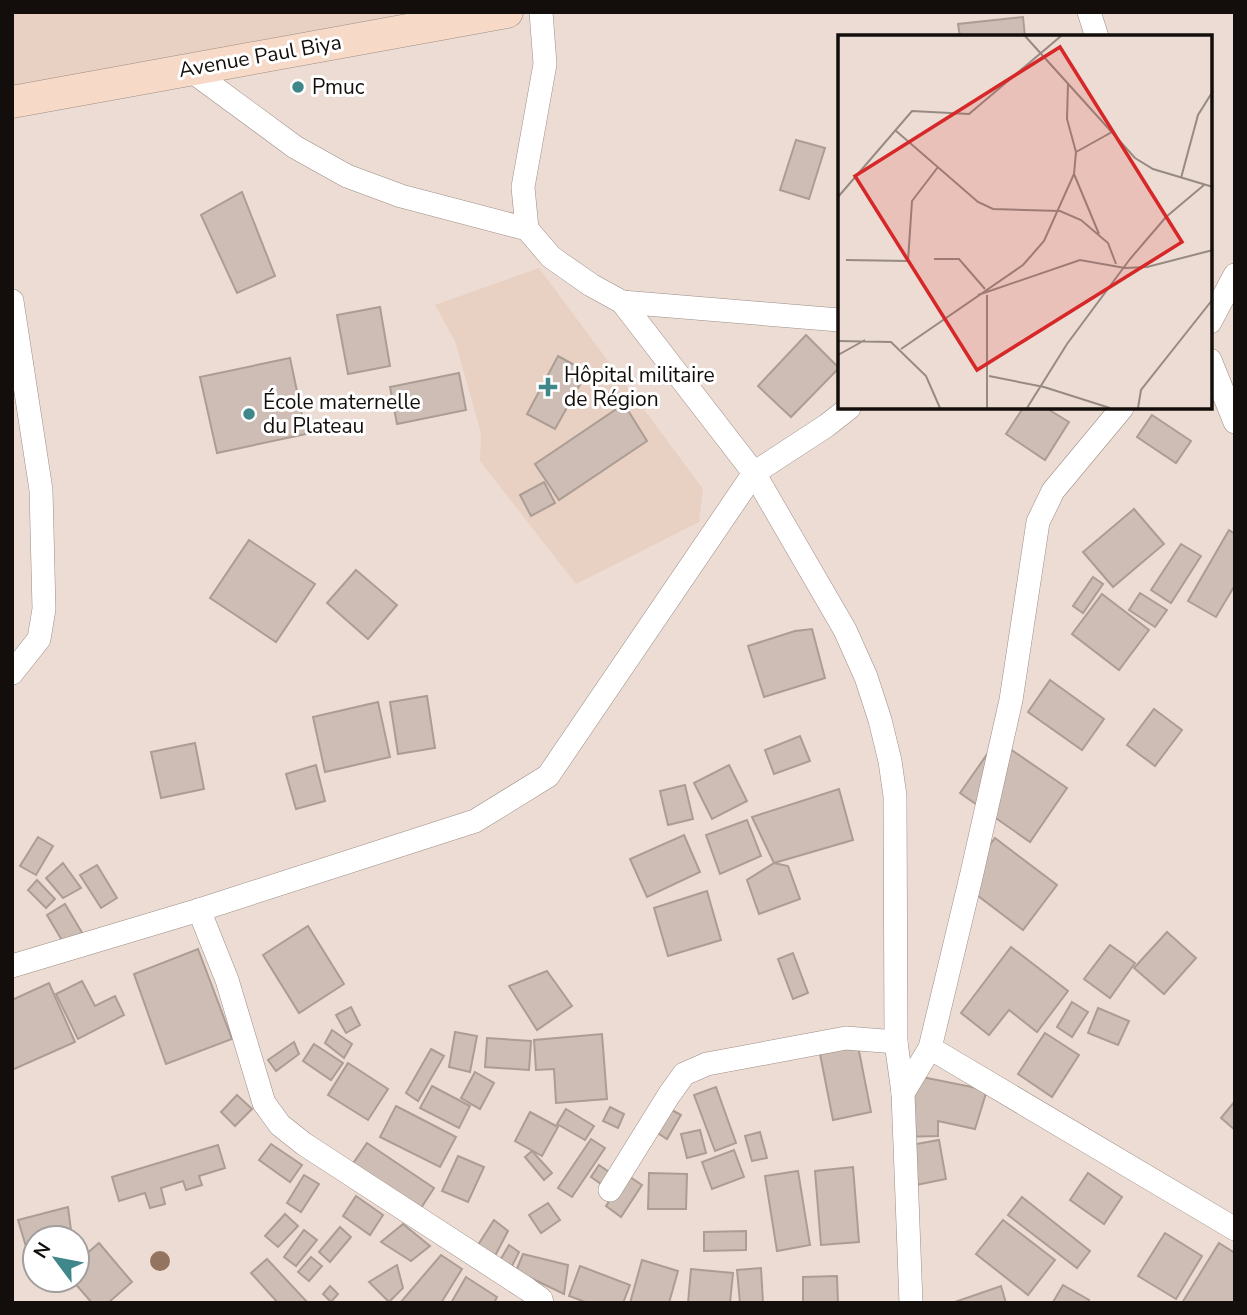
<svg xmlns="http://www.w3.org/2000/svg" width="1247" height="1315" font-family="'Nunito Sans',sans-serif">
<style>
.built{fill:#e8d0c3}
.building{fill:#cdbdb4;stroke:#ac9d94;stroke-width:2}
.lines{fill:none;stroke-linecap:round;stroke-linejoin:round}
.street-casing{stroke:#9c8d84;stroke-width:24}
.secondary-casing{stroke:#9c8d84;stroke-width:33}
.street{stroke:#fff;stroke-width:23}
.secondary{stroke:#f6d9c7;stroke-width:32}
.tree{fill:#95745f}
.poi-dot{fill:#3f878b;stroke:#fff;stroke-width:2.5}
.labels{text-anchor:middle;dominant-baseline:central;stroke-width:6;stroke-linejoin:round;paint-order:stroke}
.street-label{font-size:21px;fill:#130e0b;stroke:#fff}
.poi-label{font-size:21px;fill:#130e0b;stroke:#fff;text-anchor:start}
.inset-road{fill:none;stroke:#968a83;stroke-width:2}
.view{fill:#d62828;fill-opacity:0.15;stroke:#d62828;stroke-width:3.5}
.inset-edge{fill:none;stroke:#130e0b;stroke-width:3.5}
</style>
<rect width="100%" height="100%" fill="#eddcd3"/>
<g class="built">
<path d="M12 12H505L12 100Z"/>
<path d="M539 268 703 489 699 522 576 584 480 461 481 433 455 341 435 305Z"/>
</g>
<g class="building">
<path d="M1023 17 1025 37H960L958 24Z"/>
<path d="M796 140 825 148 809 199 780 190Z"/>
<path d="M242 192 275 276 237 293 201 215Z"/>
<path d="M380 307 390 366 348 374 337 315Z"/>
<path d="M806 335 839 368 791 417 758 386Z"/>
<path d="M558 356 587 372 555 429 527 414Z"/>
<path d="M290 358 306 434 217 453 200 377Z"/>
<path d="M459 373 466 410 397 424 390 387Z"/>
<path d="M624 404 647 441 559 500 535 464Z"/>
<path d="M1023 408H1046L1069 422 1045 460 1006 434Z"/>
<path d="M1152 415 1191 441 1176 463 1137 437Z"/>
<path d="M544 482 555 503 531 516 520 495Z"/>
<path d="M1134 509 1164 544 1113 587 1083 552Z"/>
<path d="M1229 530 1235 534V585L1216 617 1188 601Z"/>
<path d="M249 540 315 584 276 642 210 598Z"/>
<path d="M1181 544 1201 556 1171 603 1151 590Z"/>
<path d="M356 570 397 605 368 639 327 603Z"/>
<path d="M1093 577 1103 584 1083 613 1073 606Z"/>
<path d="M1140 593 1167 610 1155 627 1129 610Z"/>
<path d="M1102 594 1149 630 1119 670 1072 634Z"/>
<path d="M812 629 825 678 764 697 748 646 795 631Z"/>
<path d="M1050 680 1104 719 1082 750 1028 712Z"/>
<path d="M427 696 435 748 398 754 390 702Z"/>
<path d="M378 702 390 757 325 772 313 717Z"/>
<path d="M1154 709 1182 730 1155 766 1127 745Z"/>
<path d="M800 736 810 761 774 774 765 750Z"/>
<path d="M997 740 1067 788 1030 842 960 793Z"/>
<path d="M195 743 204 789 161 798 151 752Z"/>
<path d="M316 765 325 801 296 809 286 774Z"/>
<path d="M729 765 747 801 712 819 694 783Z"/>
<path d="M685 785 693 819 668 825 660 791Z"/>
<path d="M839 789 853 840 774 863 752 817Z"/>
<path d="M747 820 761 856 720 874 706 835Z"/>
<path d="M684 835 700 872 647 897 630 859Z"/>
<path d="M38 837 53 846 36 875 20 866Z"/>
<path d="M995 838 1057 885 1023 930 961 883Z"/>
<path d="M63 863 81 888 63 898 46 878Z"/>
<path d="M774 863 788 866 800 899 759 914 747 880Z"/>
<path d="M97 865 117 898 101 908 80 875Z"/>
<path d="M37 880 55 899 46 908 28 890Z"/>
<path d="M707 891 721 940 668 956 654 908Z"/>
<path d="M65 904 84 936 66 947 47 915Z"/>
<path d="M308 926 344 984 299 1013 263 955Z"/>
<path d="M1167 932 1196 958 1164 994 1134 968Z"/>
<path d="M1110 945 1135 963 1110 998 1084 979Z"/>
<path d="M1011 947 1068 991 1037 1032 1009 1010 989 1035 961 1013Z"/>
<path d="M198 949 232 1039 166 1064 134 974Z"/>
<path d="M793 953 808 993 793 999 778 959Z"/>
<path d="M547 971 572 1006 537 1030 509 986Z"/>
<path d="M82 981 95 1006 115 996 124 1015 78 1039 56 994Z"/>
<path d="M49 983 75 1042 12 1070V1000Z"/>
<path d="M1072 1002 1088 1012 1072 1037 1057 1027Z"/>
<path d="M351 1007 360 1025 346 1033 336 1015Z"/>
<path d="M1098 1008 1129 1021 1118 1045 1088 1033Z"/>
<path d="M332 1030 352 1044 344 1058 325 1043Z"/>
<path d="M455 1032 477 1036 470 1072 449 1067Z"/>
<path d="M1045 1033 1079 1055 1052 1097 1018 1074Z"/>
<path d="M602 1034 607 1099 556 1103 554 1069 536 1070 534 1040Z"/>
<path d="M487 1038 531 1041 529 1070 485 1067Z"/>
<path d="M294 1042 299 1054 276 1071 268 1060Z"/>
<path d="M314 1044 343 1063 331 1080 303 1061Z"/>
<path d="M858 1046 871 1112 833 1120 820 1054Z"/>
<path d="M431 1049 444 1056 418 1101 406 1093Z"/>
<path d="M348 1063 388 1089 368 1120 328 1095Z"/>
<path d="M475 1072 494 1083 480 1109 461 1098Z"/>
<path d="M922 1077 987 1090 975 1129 938 1121V1136L898 1137Z"/>
<path d="M432 1086 470 1106 459 1128 420 1108Z"/>
<path d="M716 1087 736 1143 715 1151 694 1095Z"/>
<path d="M237 1095 252 1109 235 1126 221 1112Z"/>
<path d="M1235 1101V1130L1221 1118Z"/>
<path d="M396 1106 456 1137 440 1167 380 1137Z"/>
<path d="M610 1107 624 1114 618 1128 603 1121Z"/>
<path d="M566 1109 594 1126 585 1140 557 1124Z"/>
<path d="M670 1109 681 1115 667 1139 656 1132Z"/>
<path d="M530 1112 558 1127 542 1156 515 1141Z"/>
<path d="M700 1130 706 1153 687 1158 681 1134Z"/>
<path d="M760 1132 767 1158 752 1161 745 1136Z"/>
<path d="M591 1139 605 1148 572 1197 558 1188Z"/>
<path d="M939 1140 946 1179 901 1188 894 1148Z"/>
<path d="M367 1143 434 1188 419 1211 352 1165Z"/>
<path d="M271 1144 302 1165 290 1182 259 1160Z"/>
<path d="M218 1145 225 1168 199 1176 202 1185 186 1190 183 1181 161 1188 165 1204 150 1208 145 1193 119 1201 112 1177Z"/>
<path d="M734 1150 744 1177 712 1189 702 1162Z"/>
<path d="M532 1151 552 1173 544 1180 525 1157Z"/>
<path d="M458 1156 484 1167 468 1202 442 1191Z"/>
<path d="M599 1165 612 1174 604 1186 591 1177Z"/>
<path d="M853 1167 859 1242 821 1245 815 1171Z"/>
<path d="M798 1171 810 1245 777 1251 765 1176Z"/>
<path d="M649 1173 687 1174 686 1209H648Z"/>
<path d="M1088 1173 1122 1197 1104 1224 1070 1200Z"/>
<path d="M304 1175 319 1184 301 1212 287 1203Z"/>
<path d="M627 1175 642 1185 621 1217 606 1206Z"/>
<path d="M356 1196 383 1215 370 1235 343 1216Z"/>
<path d="M1022 1197 1090 1251 1077 1268 1008 1215Z"/>
<path d="M548 1203 560 1220 541 1233 529 1215Z"/>
<path d="M68 1207 72 1238H35V1262L31 1263 18 1220Z"/>
<path d="M285 1214 298 1226 278 1247 265 1236Z"/>
<path d="M494 1220 508 1231 495 1256 476 1248Z"/>
<path d="M1003 1220 1055 1260 1028 1295 976 1254Z"/>
<path d="M403 1224 430 1246 411 1261 381 1242Z"/>
<path d="M340 1227 351 1237 330 1262 319 1252Z"/>
<path d="M304 1230 317 1240 296 1266 284 1257Z"/>
<path d="M746 1231V1250L704 1251V1232Z"/>
<path d="M1165 1233 1202 1256 1176 1299 1138 1276Z"/>
<path d="M99 1243 132 1282 108 1303H92L72 1280H77V1262Z"/>
<path d="M1219 1243 1235 1253V1303H1182Z"/>
<path d="M509 1245 519 1252 511 1268 499 1262Z"/>
<path d="M523 1254 568 1265 564 1294 516 1271Z"/>
<path d="M441 1255 462 1269 441 1303H400Z"/>
<path d="M311 1257 322 1266 309 1281 298 1272Z"/>
<path d="M267 1259 308 1303H278L251 1273Z"/>
<path d="M642 1260 678 1271 669 1303H630Z"/>
<path d="M397 1265 403 1288 389 1302 369 1282Z"/>
<path d="M580 1266 630 1285 623 1303H588L569 1296Z"/>
<path d="M761 1268 763 1303H740L737 1270Z"/>
<path d="M691 1269 733 1273 730 1303H688Z"/>
<path d="M837 1276 838 1303H803V1277Z"/>
<path d="M466 1277 497 1297 494 1303H451Z"/>
<path d="M1063 1285 1089 1300 1088 1303 1053 1302Z"/>
<path d="M330 1286 338 1294 331 1302 323 1294Z"/>
<path d="M1001 1286 1006 1303H952Z"/>
</g>
<g class="lines">
<defs>
<g id="street">
<path d="M1089 12 1097 37"/>
<path d="M189 69 295 147 347 176 401 196 527 229 551 257 591 285 622 302 754 473 845 630 866 677 880 720 890 761 895 796 896 1042 903 1093 911 1303"/>
<path d="M527 229 523 187 545 64 541 12"/>
<path d="M12 301 41 490 44 609 39 639 12 673"/>
<path d="M622 302 839 320"/>
<path d="M1210 322 1235 275"/>
<path d="M1210 360 1235 422"/>
<path d="M199 910 227 980 264 1103 280 1125 304 1144 527 1289 541 1299 542 1303"/>
<path d="M12 966 199 910 475 821 548 776 754 473 826 426 849 408"/>
<path d="M930 1048 1235 1229"/>
<path d="M903 1093 930 1048 972 873 1011 700 1038 522 1053 491 1122 408"/>
<path d="M610 1190 669 1095 684 1074 707 1064 846 1038 896 1042"/>
</g>
<path id="secondary" d="M12 102 507 12"/>
</defs>
<use href="#street" class="street-casing"/>
<use href="#secondary" class="secondary-casing"/>
<use href="#street" class="street"/>
<use href="#secondary" class="secondary"/>
</g>
<circle class="tree" cx="160" cy="1261" r="10"/>
<g class="poi-dot">
<circle cx="298" cy="87" r="7"/>
<path d="M544.5 376.5h7v7h7v7h-7v7h-7v-7h-7v-7h7z"/>
<circle cx="249" cy="414" r="7"/>
</g>
<g class="labels">
<g class="street-label">
<text transform="translate(260 56) rotate(-10)">Avenue Paul Biya</text>
</g>
<g class="poi-label">
<text x="312" y="87">Pmuc</text>
<text x="564" y="375">Hôpital militaire<tspan x="564" dy="24">de Région</tspan></text>
<text x="263" y="402">École maternelle<tspan x="263" dy="24">du Plateau</tspan></text>
</g>
</g>
<g transform="translate(838 35)">
<rect width="374" height="374" fill="#eddcd3"/>
<path class="inset-road" d="M187 1 297 123 315 134 375 152M57 95 140 167 155 174 222 176 243 185 270 208 278 229M238 117 274 97M236 139 261 199M343 143 360 80 375 56M0 162 74 76 131 79 223 1M96 224H121L147 254M8 225 70 226 74 166 100 132M140 260 242 225 287 233 309 232 375 215M0 306 53 307 88 341 102 373M63 314 185 230 206 206 236 139 238 117 229 84 230 49M0 320 27 305M151 341 206 352 272 373M149 373V260M189 373 229 309 292 224 328 182 366 150M300 373 303 355 375 264"/>
<path class="view" d="M222 12 344 207 139 335 17 141Z"/>
<rect width="374" height="374" class="inset-edge"/>
</g>
<rect width="1247" height="1315" fill="none" stroke="#130e0b" stroke-width="28"/>
<g transform="translate(56 1259) rotate(302)"><circle r="33" fill="#ffffff" stroke="#a19f9d" stroke-width="2"/>
<path d="M0-5L12 26L0 18L-12 26Z" fill="#3f878b"/>
<text y="-10" font-size="19" font-weight="bold" text-anchor="middle" fill="#130e0b">N</text>
</g>
</svg>
